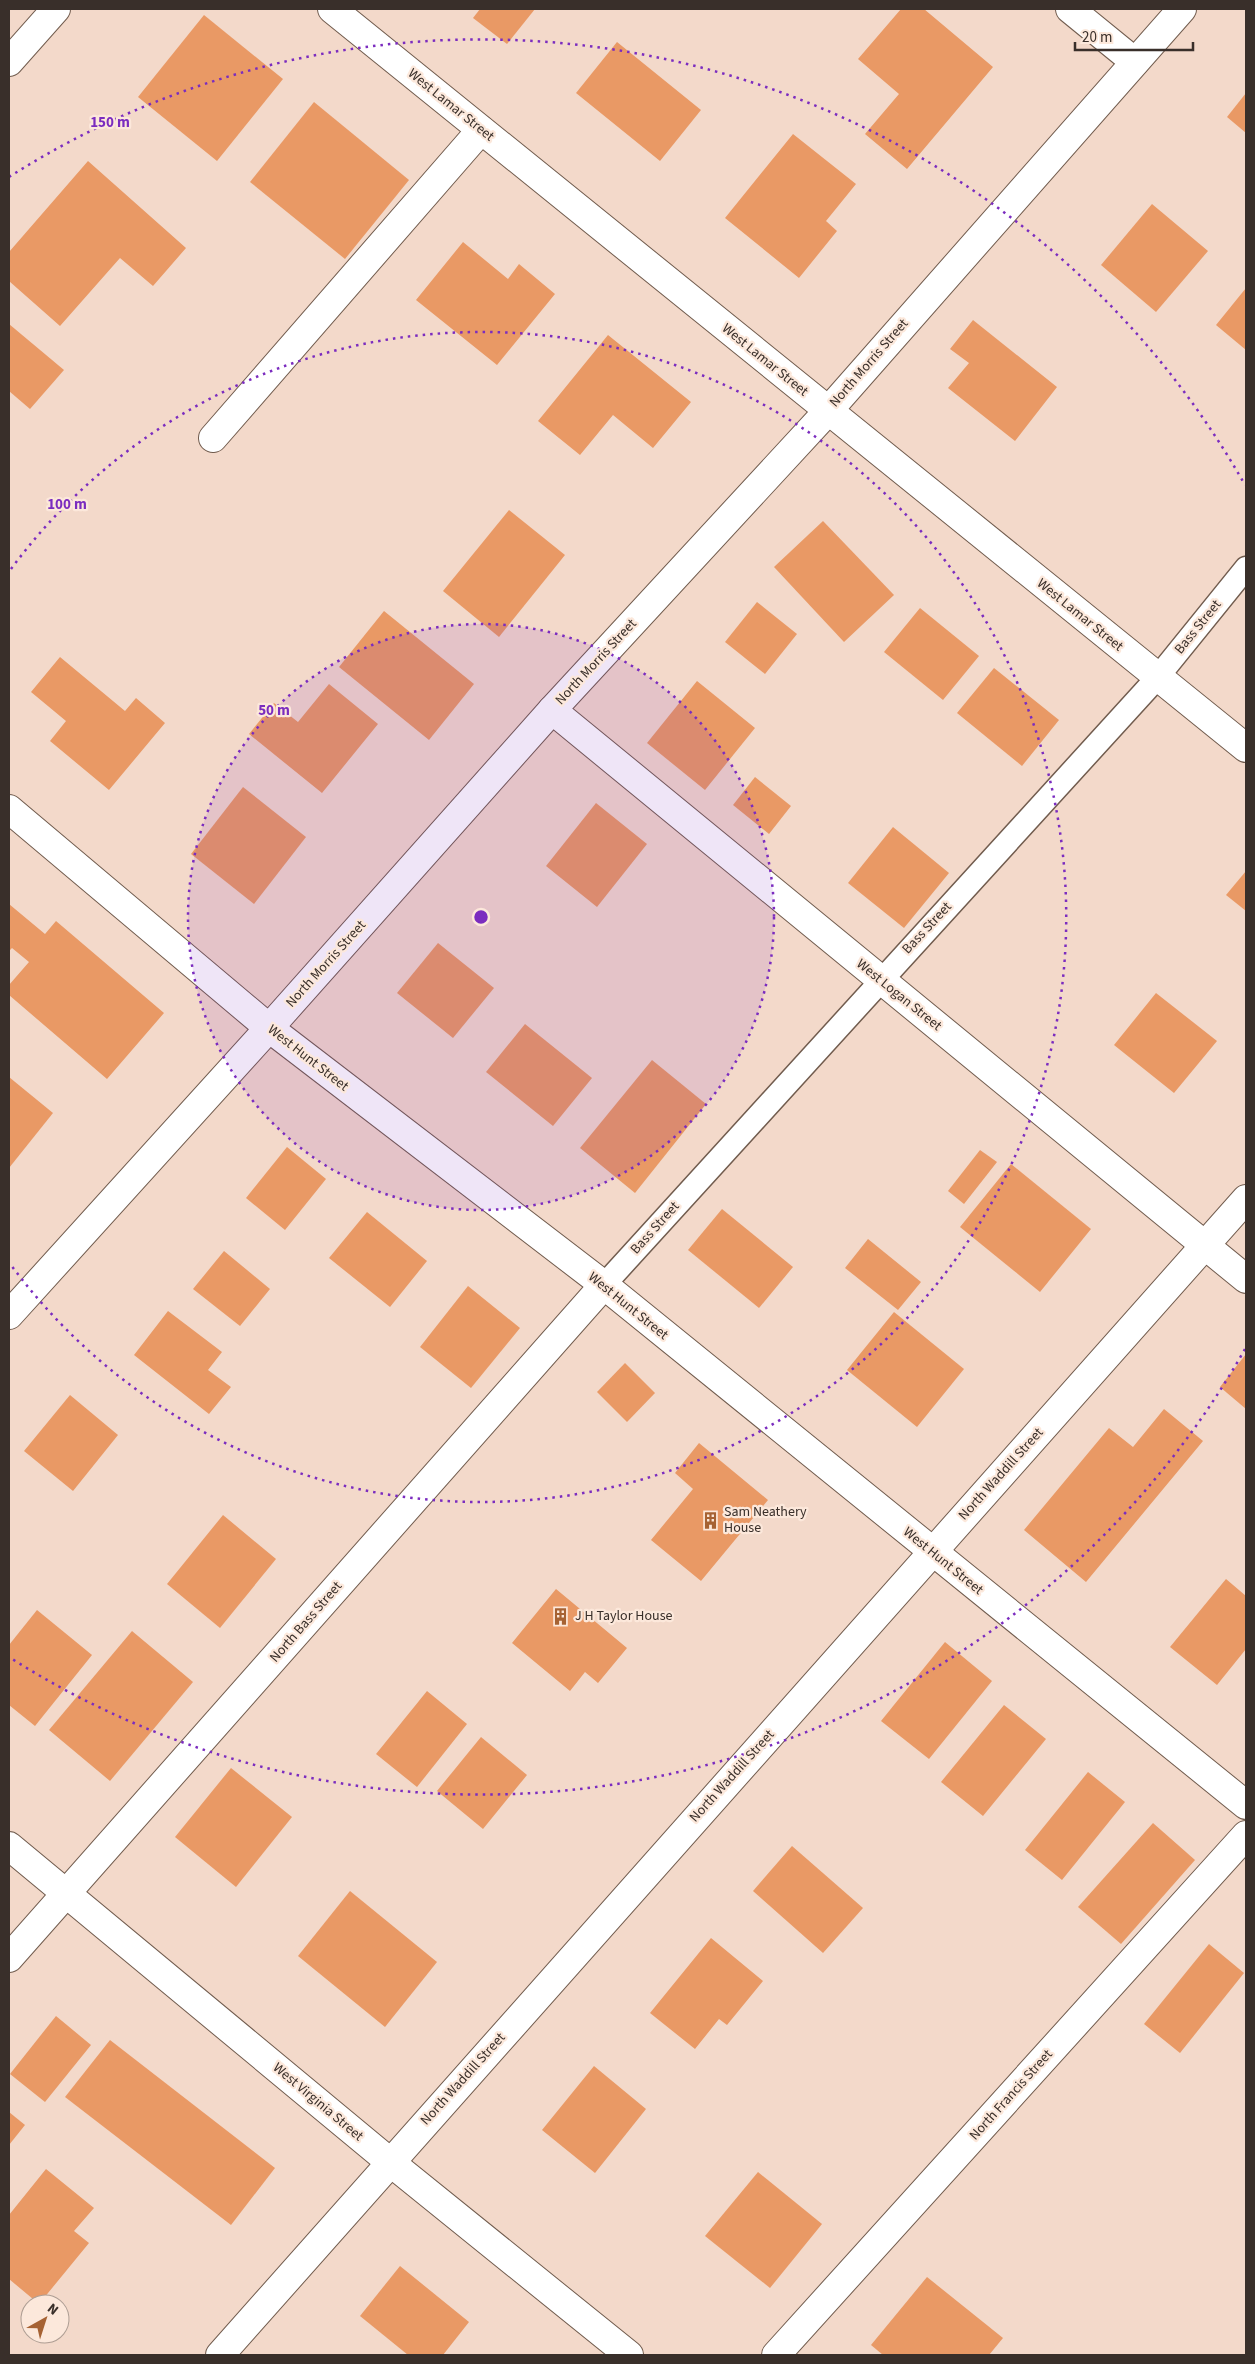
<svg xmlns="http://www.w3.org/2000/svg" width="1255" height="2364" font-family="'Source Sans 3',sans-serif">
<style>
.building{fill:#e99965}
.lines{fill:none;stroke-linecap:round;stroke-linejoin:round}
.lane-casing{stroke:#715c4e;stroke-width:25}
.street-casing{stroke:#715c4e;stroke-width:30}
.secondary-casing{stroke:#715c4e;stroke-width:30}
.lane{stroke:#fff;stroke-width:22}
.street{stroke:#fff;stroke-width:28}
.secondary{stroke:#fff;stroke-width:28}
.ring{fill:none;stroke:#7b2cbf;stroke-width:2.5;stroke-dasharray:2.5 5}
.labels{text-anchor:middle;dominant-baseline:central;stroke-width:4.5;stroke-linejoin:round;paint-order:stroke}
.street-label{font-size:14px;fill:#392f2a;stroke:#fce8db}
.poi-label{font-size:14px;fill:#392f2a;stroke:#fce8db;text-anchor:start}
.centre{fill:#7b2cbf;stroke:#fce8db;stroke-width:2.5}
.ring-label{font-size:15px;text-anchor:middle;font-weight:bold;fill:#7b2cbf;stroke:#fce8db;stroke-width:4.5;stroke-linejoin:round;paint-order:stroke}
</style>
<rect width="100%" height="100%" fill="#f3d9ca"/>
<g class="building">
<path d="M480 9H535L507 44 473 18Z"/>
<path d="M901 9H924L993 67 907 169 865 134 899 94 858 59Z"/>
<path d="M204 15 283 79 217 161 138 97Z"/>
<path d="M617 42 701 110 660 161 576 93Z"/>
<path d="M1246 93V133L1227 117Z"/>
<path d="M314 102 409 180 345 259 250 182Z"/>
<path d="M793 134 856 184 826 221 837 231 799 278 725 218Z"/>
<path d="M88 161 186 248 153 286 120 258 60 326 9 281V252Z"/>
<path d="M1152 204 1208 251 1156 312 1101 265Z"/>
<path d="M463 242 508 279 519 264 555 294 497 365 416 300Z"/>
<path d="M1246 288V350L1216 325Z"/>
<path d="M973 320 1057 387 1015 441 948 388 969 363 950 349Z"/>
<path d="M9 324 64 370 30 409 9 391Z"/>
<path d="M608 335 691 402 653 448 613 415 580 455 538 421Z"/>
<path d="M509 510 565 555 499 637 443 591Z"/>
<path d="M823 521 894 595 844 642 774 567Z"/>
<path d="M757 602 797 634 765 674 725 642Z"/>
<path d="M920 608 979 656 943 700 884 652Z"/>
<path d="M384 611 474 684 429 740 339 667Z"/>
<path d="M60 657 125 711 136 698 165 723 109 790 50 741 66 721 31 692Z"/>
<path d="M994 668 1059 720 1022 766 957 713Z"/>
<path d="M697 681 755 728 705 790 647 743Z"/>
<path d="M329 684 378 724 322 793 249 734 274 703 298 722Z"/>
<path d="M755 777 791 806 769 834 733 805Z"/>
<path d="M243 787 306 837 254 904 191 854Z"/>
<path d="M596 803 647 844 597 907 546 866Z"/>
<path d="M893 827 949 873 904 928 848 883Z"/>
<path d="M1246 871V911L1226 895Z"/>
<path d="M9 904 45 934 56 921 164 1013 107 1079 9 995V985L29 962 12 948 9 951Z"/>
<path d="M438 943 494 988 453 1038 397 993Z"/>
<path d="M1156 993 1217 1041 1174 1093 1114 1045Z"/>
<path d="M525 1024 592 1078 553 1126 486 1072Z"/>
<path d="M652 1060 706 1104 635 1193 580 1148Z"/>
<path d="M9 1077 53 1113 9 1168Z"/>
<path d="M287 1147 326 1179 285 1230 246 1198Z"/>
<path d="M980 1150 997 1162 964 1204 948 1191Z"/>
<path d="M1011 1164 1091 1229 1040 1292 960 1227Z"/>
<path d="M722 1209 793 1267 759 1308 688 1250Z"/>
<path d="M367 1212 427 1261 390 1307 329 1258Z"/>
<path d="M868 1239 921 1282 898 1310 845 1268Z"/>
<path d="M224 1251 270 1289 240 1326 193 1289Z"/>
<path d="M468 1286 520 1328 471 1388 420 1347Z"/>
<path d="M168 1311 222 1352 208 1370 231 1387 209 1414 134 1355Z"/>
<path d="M894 1312 964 1369 917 1427 847 1370Z"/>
<path d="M1246 1354V1409L1220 1387Z"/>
<path d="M625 1363 655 1393 627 1422 597 1392Z"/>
<path d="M70 1395 118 1435 73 1491 24 1451Z"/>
<path d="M1164 1409 1203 1441 1086 1582 1024 1530 1109 1428 1133 1447Z"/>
<path d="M699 1443 768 1500 701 1581 651 1540 693 1489 675 1473Z"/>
<path d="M223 1515 276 1559 220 1628 167 1584Z"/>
<path d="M1226 1579 1246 1596V1649L1217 1685 1170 1647Z"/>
<path d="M556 1589 627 1648 598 1683 585 1672 570 1691 512 1643Z"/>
<path d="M37 1610 92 1655 35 1726 9 1705V1645Z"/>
<path d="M132 1631 193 1682 110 1781 49 1730Z"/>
<path d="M945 1642 992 1681 929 1759 881 1721Z"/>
<path d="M427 1691 467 1724 417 1787 376 1754Z"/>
<path d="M1004 1705 1046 1739 983 1816 941 1782Z"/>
<path d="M481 1737 527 1775 483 1829 437 1791Z"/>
<path d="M231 1768 292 1817 236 1887 175 1837Z"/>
<path d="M1088 1772 1125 1802 1062 1880 1025 1850Z"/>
<path d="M1153 1823 1195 1860 1121 1944 1078 1907Z"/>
<path d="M792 1846 863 1908 823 1953 753 1891Z"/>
<path d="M350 1891 437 1962 385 2027 298 1956Z"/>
<path d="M711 1938 763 1981 727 2025 719 2019 695 2049 650 2013Z"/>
<path d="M1209 1944 1244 1973 1180 2053 1144 2024Z"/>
<path d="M56 2016 91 2045 45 2102 10 2074Z"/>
<path d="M110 2040 275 2168 231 2225 65 2097Z"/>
<path d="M594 2066 646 2109 595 2173 542 2130Z"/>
<path d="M9 2112 25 2125 9 2145Z"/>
<path d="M46 2169 94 2208 74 2231 89 2243 39 2304 9 2279V2215Z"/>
<path d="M758 2172 822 2224 770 2288 705 2236Z"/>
<path d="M400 2266 469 2322 443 2355H408L360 2316Z"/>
<path d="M927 2277 1003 2338 989 2355H883L871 2345Z"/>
</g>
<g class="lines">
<defs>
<path id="lane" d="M604 1285 1157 678 1246 568"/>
<g id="street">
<path d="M332 9 1246 748"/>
<path d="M1070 9 1135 62"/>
<path d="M9 62 56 9"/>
<path d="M213 438 481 130"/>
<path d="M552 710 1246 1279"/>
<path d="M9 809 269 1028 604 1285 1246 1805"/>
<path d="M9 1315 269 1028 552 710 828 411 1182 9"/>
<path d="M9 1958 604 1285"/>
<path d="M776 2355 1246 1835"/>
</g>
<g id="secondary">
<path d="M9 1846 390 2162 629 2355"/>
<path d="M220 2355 1246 1199"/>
</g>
</defs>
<use href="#lane" class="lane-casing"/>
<use href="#street" class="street-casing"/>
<use href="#secondary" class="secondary-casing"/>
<use href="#lane" class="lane"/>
<use href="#street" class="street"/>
<use href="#secondary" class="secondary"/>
</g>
<circle cx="481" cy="917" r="293" fill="#7b2cbf" fill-opacity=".12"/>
<g class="ring">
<circle cx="481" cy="917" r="293"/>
<path d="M11 569A585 585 0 1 1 11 1265"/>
<path d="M1245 1349A878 878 0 0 1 9 1657M9 177A878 878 0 0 1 1245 485"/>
</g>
<defs>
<symbol id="building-bare" viewBox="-9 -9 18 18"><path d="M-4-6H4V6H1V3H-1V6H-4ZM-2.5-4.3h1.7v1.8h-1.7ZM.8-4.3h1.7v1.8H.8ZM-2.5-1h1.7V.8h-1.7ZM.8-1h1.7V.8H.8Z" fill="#a66233" stroke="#fce8db" stroke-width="2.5" paint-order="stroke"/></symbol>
</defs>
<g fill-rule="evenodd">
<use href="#building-bare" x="698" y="1508" width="25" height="25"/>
<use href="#building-bare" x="548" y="1604" width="25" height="25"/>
</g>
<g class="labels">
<g class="street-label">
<text transform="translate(451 105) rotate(39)">West Lamar Street</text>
<text transform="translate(765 360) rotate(39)">West Lamar Street</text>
<text transform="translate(869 363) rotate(-49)">North Morris Street</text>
<text transform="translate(1080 615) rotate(39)">West Lamar Street</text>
<text transform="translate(1198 627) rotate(-51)">Bass Street</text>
<text transform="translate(596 662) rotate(-47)">North Morris Street</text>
<text transform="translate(927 928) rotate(-47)">Bass Street</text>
<text transform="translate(326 964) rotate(-48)">North Morris Street</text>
<text transform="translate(899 995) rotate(39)">West Logan Street</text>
<text transform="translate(308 1058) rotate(38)">West Hunt Street</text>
<text transform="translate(655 1228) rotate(-48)">Bass Street</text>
<text transform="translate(628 1306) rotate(39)">West Hunt Street</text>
<text transform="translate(1001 1474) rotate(-48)">North Waddill Street</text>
<text transform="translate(943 1561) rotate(39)">West Hunt Street</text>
<text transform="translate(306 1622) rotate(-49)">North Bass Street</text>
<text transform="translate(732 1776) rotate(-48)">North Waddill Street</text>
<text transform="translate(463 2079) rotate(-48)">North Waddill Street</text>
<text transform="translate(1011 2095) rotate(-48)">North Francis Street</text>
<text transform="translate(318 2102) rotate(40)">West Virginia Street</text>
</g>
<g class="poi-label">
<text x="724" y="1512">Sam Neathery<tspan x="724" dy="16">House</tspan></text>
<text x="575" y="1616">J H Taylor House</text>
</g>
</g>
<circle cx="481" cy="917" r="8" class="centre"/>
<g class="ring-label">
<text x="110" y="127">150 m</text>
<text x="67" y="509">100 m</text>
<text x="274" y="715">50 m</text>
</g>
<rect width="1255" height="2364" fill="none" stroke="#392f2a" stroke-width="20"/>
<g transform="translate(45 2319) rotate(39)"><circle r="24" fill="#fce8db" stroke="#ae9e94"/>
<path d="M0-4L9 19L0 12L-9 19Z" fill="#a66233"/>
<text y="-8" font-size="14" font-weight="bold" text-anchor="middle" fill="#392f2a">N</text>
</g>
<path d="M1075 42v8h118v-8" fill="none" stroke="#392f2a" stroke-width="2.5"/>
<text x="1082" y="42" font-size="15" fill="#392f2a" stroke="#fce8db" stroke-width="4" paint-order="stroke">20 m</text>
</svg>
